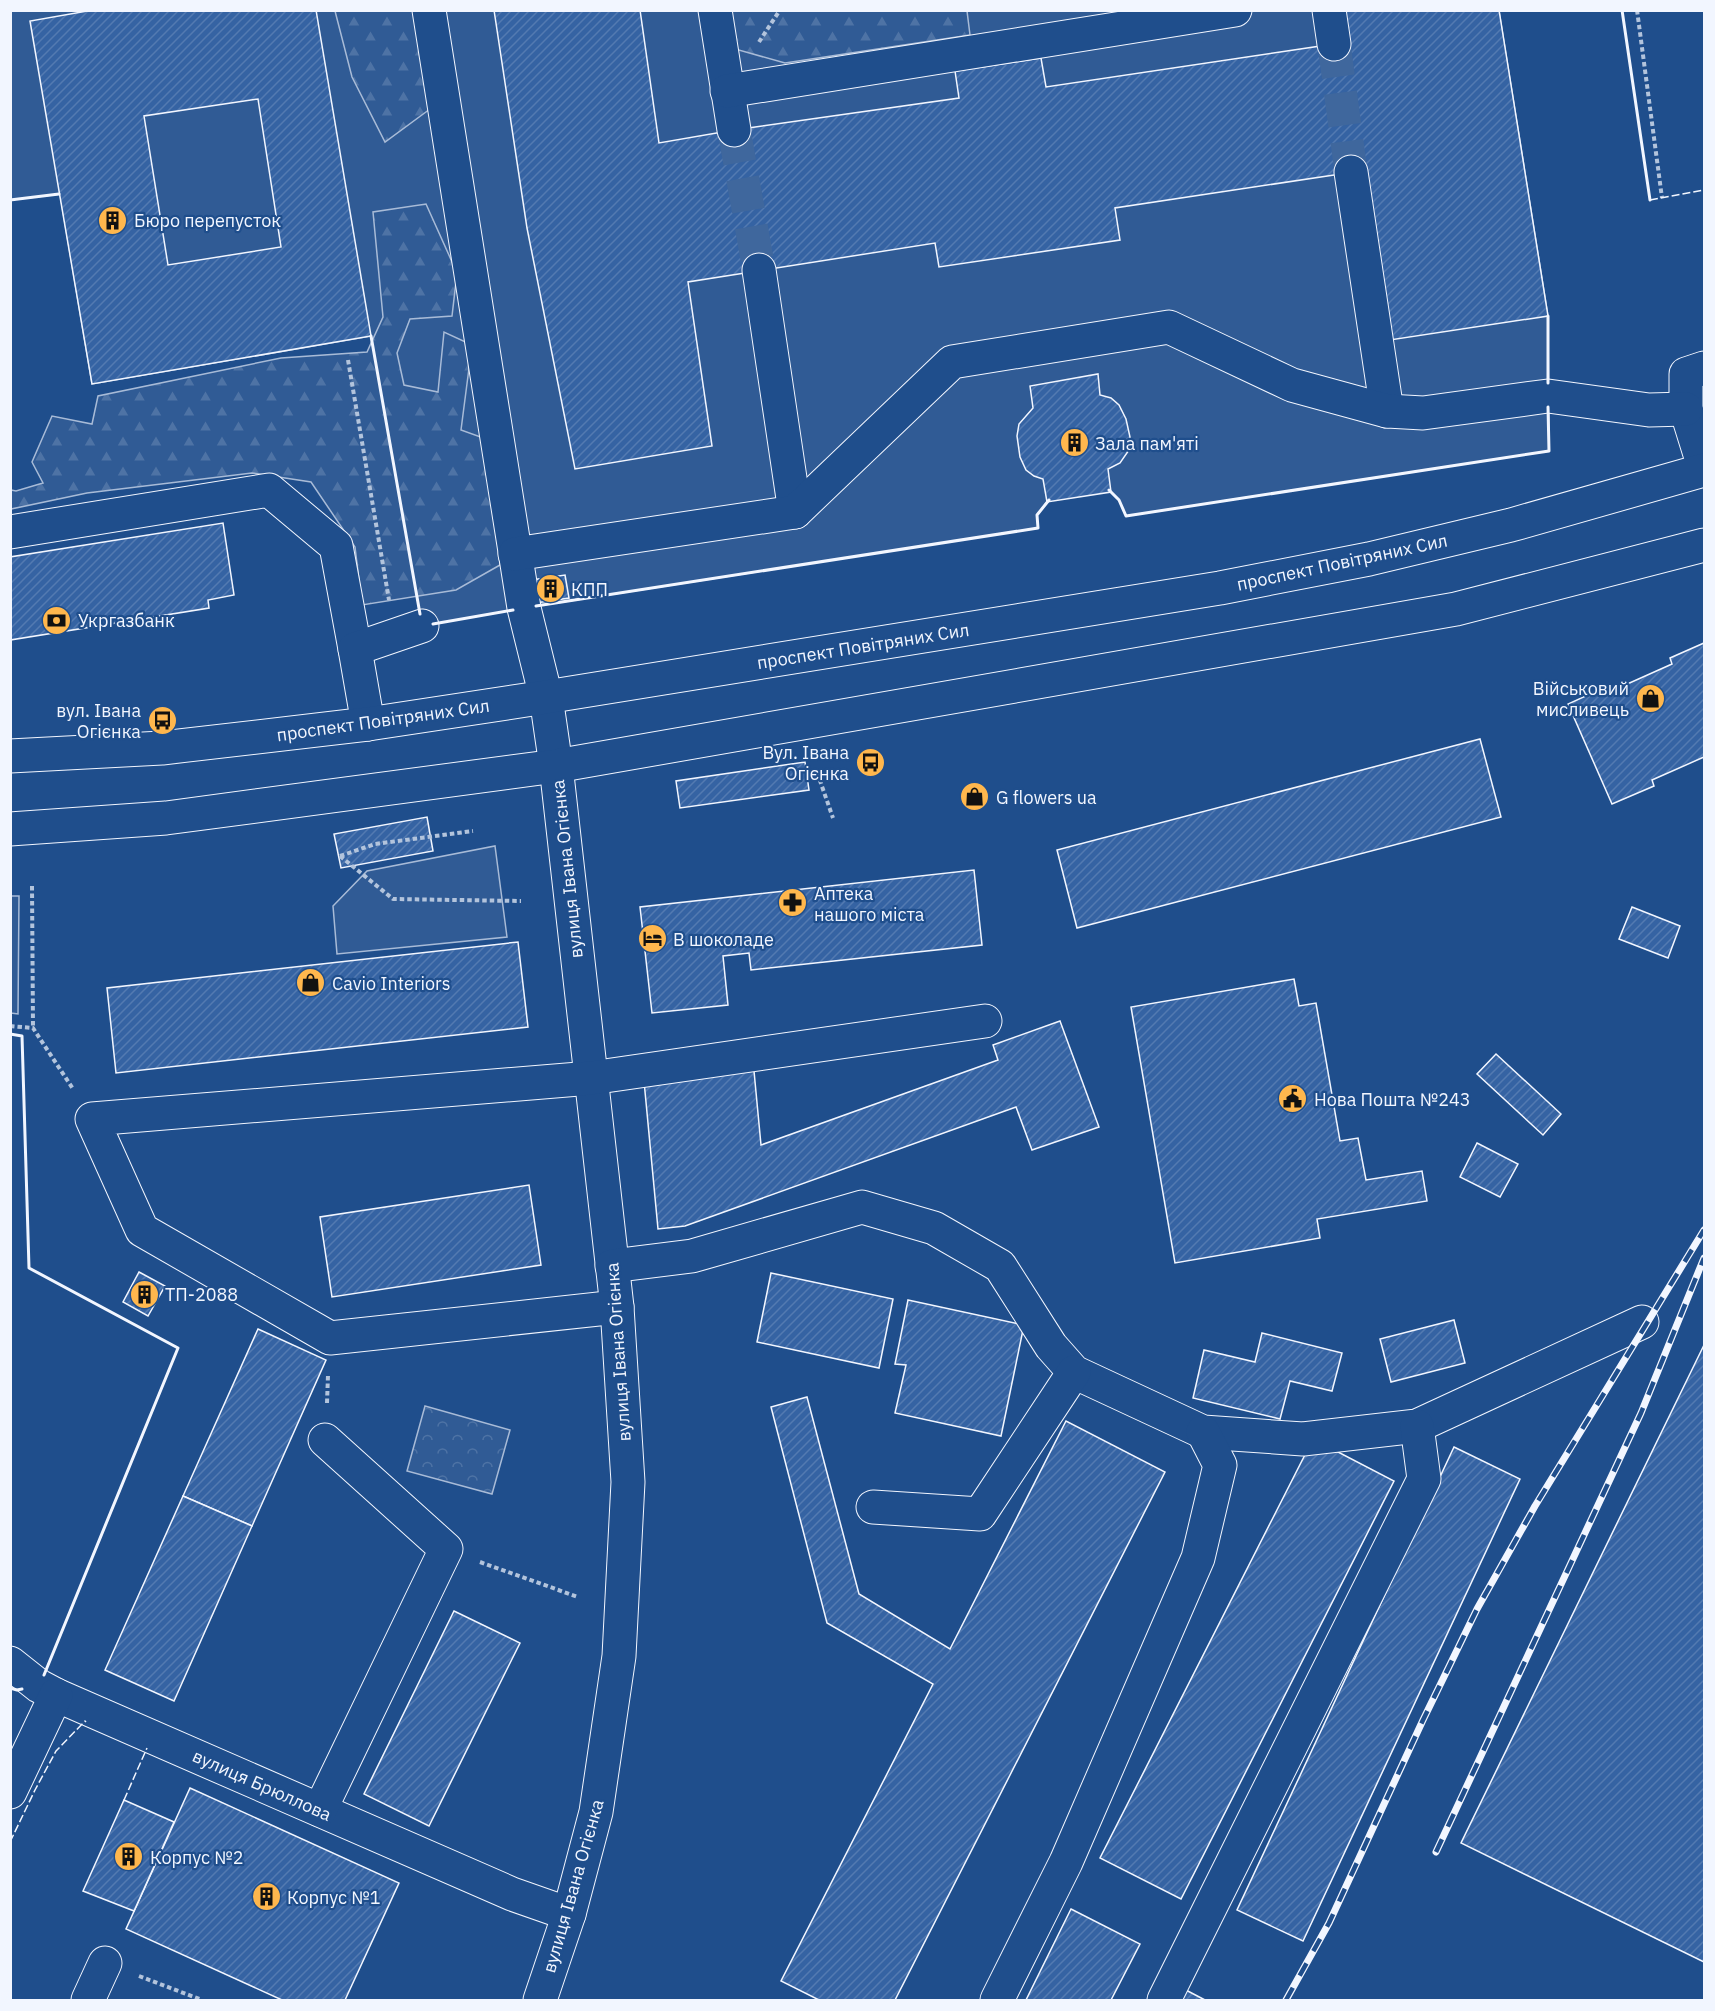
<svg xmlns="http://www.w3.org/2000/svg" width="1715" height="2011" font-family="'IBM Plex Sans',sans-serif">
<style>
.grass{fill:#305b95;stroke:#a8bbd7;stroke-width:1.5}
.forest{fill:url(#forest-firs);stroke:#a8bbd7;stroke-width:1.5}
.park{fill:url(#park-crowns);stroke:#a8bbd7;stroke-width:1.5}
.building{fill:url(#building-hatch);stroke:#f2f6ff;stroke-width:1.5;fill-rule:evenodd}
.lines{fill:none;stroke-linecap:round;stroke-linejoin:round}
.minor-tunnel{stroke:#3f679d;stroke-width:33;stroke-dasharray:33 16;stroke-linecap:butt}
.minor-casing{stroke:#f2f6ff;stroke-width:35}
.major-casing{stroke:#f2f6ff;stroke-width:35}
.path{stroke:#b3c4dc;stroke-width:4;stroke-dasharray:4.5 3;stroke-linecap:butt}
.minor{stroke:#1f4e8c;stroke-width:33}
.major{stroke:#1f4e8c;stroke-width:33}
.rail-casing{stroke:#f2f6ff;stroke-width:7}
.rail{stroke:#1f4e8c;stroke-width:4.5;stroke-dasharray:14;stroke-linecap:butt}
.fence{stroke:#f2f6ff;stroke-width:1.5;stroke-dasharray:8 3;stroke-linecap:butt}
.wall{stroke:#f2f6ff;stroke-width:3}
.labels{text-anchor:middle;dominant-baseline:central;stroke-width:4.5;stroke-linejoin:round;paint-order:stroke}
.poi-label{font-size:18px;fill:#f2f6ff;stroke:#1f4e8c;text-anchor:start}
.street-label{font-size:18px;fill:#f2f6ff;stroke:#1f4e8c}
</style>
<defs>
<pattern id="forest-firs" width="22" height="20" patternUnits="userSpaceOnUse" patternTransform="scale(1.5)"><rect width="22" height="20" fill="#305b95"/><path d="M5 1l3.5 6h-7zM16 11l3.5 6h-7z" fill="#4e73a5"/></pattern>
<pattern id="park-crowns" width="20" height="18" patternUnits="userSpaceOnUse" patternTransform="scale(1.5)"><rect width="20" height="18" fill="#305b95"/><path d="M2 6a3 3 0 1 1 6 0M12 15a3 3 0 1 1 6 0" fill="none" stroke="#4e73a5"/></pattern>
<pattern id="building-hatch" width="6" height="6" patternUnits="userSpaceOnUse" patternTransform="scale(1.5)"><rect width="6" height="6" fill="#3563a3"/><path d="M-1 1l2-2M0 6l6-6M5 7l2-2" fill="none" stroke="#537ab1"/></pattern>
</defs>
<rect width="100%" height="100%" fill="#1f4e8c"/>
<g class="grass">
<path d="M10 11H1499L1548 316 1549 451 1126 516 1119 500 1103 484 1056 490 1037 515 1038 528 524 608 422 626 371 336 92 384 60 194 11 200Z"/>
<path d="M495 846 507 937 337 954 333 906 367 871Z"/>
<path d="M10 896H19L18 1014 11 1013Z"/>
</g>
<g class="forest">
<path d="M335 11H414L430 109 385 142 352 77Z"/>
<path d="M729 11H967L970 35 785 63 735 49Z"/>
<path d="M426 204 457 273 452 316 410 319 397 353 404 385 438 392 444 332 472 345 461 430 489 440 500 565 456 590 362 605 355 547 311 482 252 473 87 493 11 509V490L16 491 43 483 32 462 52 416 92 424 98 396 281 358 367 352 383 317 373 212Z"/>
</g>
<path class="park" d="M425 1406 510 1430 492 1494 407 1471Z"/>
<g class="building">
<path d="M93 10H316L371 336 92 384 30 21ZM258 99 281 247 168 265 144 116Z"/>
<path d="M494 10H640L659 143 734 130 959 98 955 71 1041 58 1046 87 1347 42 1342 10H1499L1548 316 1390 340 1367 170 1115 208 1120 240 939 267 935 243 688 282 712 446 575 469 527 228Z"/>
<path d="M1098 374 1100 395 1111 398 1119 405 1126 419 1130 437 1129 450 1120 463 1108 469 1111 492 1047 502 1043 479 1034 476 1026 470 1020 457 1017 436 1019 424 1033 408 1030 386Z"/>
<path d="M223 523 234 595 208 600 209 608 10 640V557Z"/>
<path d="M565 575 569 598 536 603 532 580Z"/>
<path d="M1704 643V757L1652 780 1654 786 1612 804 1568 704 1603 688 1605 694 1672 664 1670 658Z"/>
<path d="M1480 739 1501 817 1077 928 1057 850Z"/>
<path d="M805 762 809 790 680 808 676 781Z"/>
<path d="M427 817 433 851 341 868 334 834Z"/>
<path d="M974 870 982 945 751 970 749 953 723 956 728 1005 652 1013 640 907Z"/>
<path d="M1632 907 1680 926 1668 958 1619 939Z"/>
<path d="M518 942 528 1027 116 1073 107 988Z"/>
<path d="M1294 979 1299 1006 1316 1003 1340 1141 1358 1138 1366 1180 1422 1171 1427 1201 1317 1219 1320 1238 1175 1263 1131 1007Z"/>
<path d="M1060 1021 1099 1127 1032 1150 1016 1107 685 1226 658 1229 644 1081 754 1071 761 1145 998 1060 993 1045Z"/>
<path d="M1496 1054 1561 1114 1543 1135 1477 1074Z"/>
<path d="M1477 1143 1518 1164 1500 1197 1460 1177Z"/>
<path d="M529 1185 541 1265 332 1297 320 1217Z"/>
<path d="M139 1272 165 1286 148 1316 123 1302Z"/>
<path d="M771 1273 893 1299 879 1368 757 1342Z"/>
<path d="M908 1300 1024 1325 1001 1436 895 1413 906 1365 895 1364Z"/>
<path d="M1454 1320 1465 1363 1391 1382 1380 1339Z"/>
<path d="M258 1329 326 1360 252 1526 183 1496Z"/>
<path d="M1262 1333 1342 1353 1332 1391 1290 1381 1280 1419 1193 1398 1204 1350 1255 1362Z"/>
<path d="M1704 1345V1962L1461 1843Z"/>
<path d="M807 1397 859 1594 950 1649 1066 1421 1165 1472 895 2000H819L781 1981 933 1684 827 1623 771 1407Z"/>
<path d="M1313 1439 1394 1481 1181 1899 1100 1858Z"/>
<path d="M1454 1447 1520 1479 1303 1941 1237 1910Z"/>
<path d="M183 1496 252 1526 174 1701 105 1670Z"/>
<path d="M454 1611 520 1643 429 1826 364 1794Z"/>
<path d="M190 1788 399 1883 345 2000H282L126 1929Z"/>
<path d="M124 1800 174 1822 134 1911 83 1891Z"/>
<path d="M1071 1909 1140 1944 1111 2000H1026Z"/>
<path d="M1182 1988 1205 2000H1175Z"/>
</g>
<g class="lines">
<g class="minor-tunnel">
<path d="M1334 44 1351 172"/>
<path d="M734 130 759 270"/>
</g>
<defs>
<g id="minor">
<path d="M429 10 524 608 546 697 556 766 617 1307 628 1482 619 1656 596 1812 569 1914 540 2000"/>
<path d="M715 10 734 130"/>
<path d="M1329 10 1334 44"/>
<path d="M727 91 1235 10"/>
<path d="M1351 172 1387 411"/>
<path d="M759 270 795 512"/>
<path d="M1704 368 1686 374V409L1704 467"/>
<path d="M10 532 269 490 336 546 355 649"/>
<path d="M515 554 795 512 952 362 1169 327 1292 385 1387 411 1423 413 1548 396 1649 410 1686 409"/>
<path d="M368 724 355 649 422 626"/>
<path d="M612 1266 692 1256 862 1207 934 1228 1000 1266 1051 1346 1074 1372 1203 1432 1303 1439 1417 1426 1642 1322"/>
<path d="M617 1307 330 1338 142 1230 92 1119 591 1078 985 1021"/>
<path d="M873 1507 980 1514 1074 1372"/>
<path d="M10 1663 39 1686 56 1695 512 1894 569 1914"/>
<path d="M10 1792 56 1695"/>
<path d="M320 1810 446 1549 325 1440"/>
<path d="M88 2000 105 1963"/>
<path d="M997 2000 1066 1862 1198 1558 1220 1465 1203 1432"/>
<path d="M1164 2000 1424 1479 1417 1426"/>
</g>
<g id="major">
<path d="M10 756 162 748 368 724 546 697 1220 588 1369 559 1511 525 1704 470"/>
<path d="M10 829 166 818 556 766 1456 609 1704 545"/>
</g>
</defs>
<use href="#minor" class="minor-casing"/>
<use href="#major" class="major-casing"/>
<g class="path">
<path d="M1637 10 1662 198"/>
<path d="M759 42 780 10"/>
<path d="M348 360 389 600"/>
<path d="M808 776 818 775 833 818"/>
<path d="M340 856 393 899 521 901"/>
<path d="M340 856 375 844 473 831"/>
<path d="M32 886 33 1028"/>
<path d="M10 1026 33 1028 73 1089"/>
<path d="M327 1403 328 1375"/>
<path d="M480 1562 578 1597"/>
<path d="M139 1976 202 2000"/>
</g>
<use href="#minor" class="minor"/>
<use href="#major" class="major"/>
<defs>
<g id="rail">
<path d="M1436 1852 1641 1413 1704 1258"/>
<path d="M1286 2000 1329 1923 1423 1720 1477 1609 1535 1506 1704 1230"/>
</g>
</defs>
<use href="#rail" class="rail-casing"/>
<use href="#rail" class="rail"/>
<g class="fence">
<path d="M1650 200 1704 190"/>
<path d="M124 1800 147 1748"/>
<path d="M10 1842 35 1790 56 1751 85 1721 86 1722"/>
</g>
<g class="wall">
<path d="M1622 10 1650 200"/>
<path d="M10 200 59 194"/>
<path d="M1548 316V383"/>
<path d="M371 336 420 614"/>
<path d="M1109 490 1119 500 1126 516 1549 451 1548 407"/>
<path d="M536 606 1038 528 1037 515 1049 500"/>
<path d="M433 624 513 610"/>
<path d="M10 1034 22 1036 29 1268 178 1348 44 1675"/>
<path d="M10 1688 17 1690 22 1689"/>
</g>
</g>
<defs>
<symbol id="building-disc" viewBox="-11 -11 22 22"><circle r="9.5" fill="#ffb74d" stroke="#1f4e8c"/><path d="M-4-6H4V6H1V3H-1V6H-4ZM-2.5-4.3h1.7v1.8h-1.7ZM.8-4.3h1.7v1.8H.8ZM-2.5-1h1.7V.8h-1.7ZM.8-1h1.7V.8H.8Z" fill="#111"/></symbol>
<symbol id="bank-disc" viewBox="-11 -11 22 22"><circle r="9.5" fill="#ffb74d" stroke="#1f4e8c"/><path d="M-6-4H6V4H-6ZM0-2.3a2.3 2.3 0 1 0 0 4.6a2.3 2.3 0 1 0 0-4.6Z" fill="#111"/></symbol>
<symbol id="shop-disc" viewBox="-11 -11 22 22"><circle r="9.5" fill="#ffb74d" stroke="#1f4e8c"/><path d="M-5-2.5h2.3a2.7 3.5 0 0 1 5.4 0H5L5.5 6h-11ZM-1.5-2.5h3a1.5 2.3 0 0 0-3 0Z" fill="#111"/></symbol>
<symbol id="bus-disc" viewBox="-11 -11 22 22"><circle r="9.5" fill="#ffb74d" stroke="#1f4e8c"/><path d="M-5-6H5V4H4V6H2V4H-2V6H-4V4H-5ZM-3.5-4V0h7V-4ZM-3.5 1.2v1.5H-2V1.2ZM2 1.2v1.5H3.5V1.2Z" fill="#111"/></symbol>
<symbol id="pharmacy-disc" viewBox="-11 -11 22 22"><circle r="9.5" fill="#ffb74d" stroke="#1f4e8c"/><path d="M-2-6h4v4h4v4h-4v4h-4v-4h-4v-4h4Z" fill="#111"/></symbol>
<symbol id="hotel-disc" viewBox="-11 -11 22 22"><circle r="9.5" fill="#ffb74d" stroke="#1f4e8c"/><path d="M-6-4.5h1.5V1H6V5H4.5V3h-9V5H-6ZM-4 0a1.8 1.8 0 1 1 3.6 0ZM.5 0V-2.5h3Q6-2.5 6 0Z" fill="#111"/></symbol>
<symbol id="civic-disc" viewBox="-11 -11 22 22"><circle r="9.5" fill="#ffb74d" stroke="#1f4e8c"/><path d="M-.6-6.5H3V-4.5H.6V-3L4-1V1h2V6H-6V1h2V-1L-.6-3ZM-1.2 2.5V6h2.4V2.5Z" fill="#111"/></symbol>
</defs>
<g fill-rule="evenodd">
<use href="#building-disc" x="96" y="204" width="33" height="33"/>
<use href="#building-disc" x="1058" y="426" width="33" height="33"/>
<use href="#building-disc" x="534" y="572" width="33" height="33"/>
<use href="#bank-disc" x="40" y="604" width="33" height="33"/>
<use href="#shop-disc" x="1634" y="682" width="33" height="33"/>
<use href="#bus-disc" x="146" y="704" width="33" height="33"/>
<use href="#bus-disc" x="854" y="746" width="33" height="33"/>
<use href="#shop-disc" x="958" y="780" width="33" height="33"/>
<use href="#pharmacy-disc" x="776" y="886" width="33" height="33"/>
<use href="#hotel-disc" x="636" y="922" width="33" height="33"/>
<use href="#shop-disc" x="294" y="966" width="33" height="33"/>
<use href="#civic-disc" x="1276" y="1082" width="33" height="33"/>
<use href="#building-disc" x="128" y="1278" width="33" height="33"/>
<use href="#building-disc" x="112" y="1840" width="33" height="33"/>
<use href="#building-disc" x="250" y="1880" width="33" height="33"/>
</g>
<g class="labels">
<g class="poi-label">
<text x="134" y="220">Бюро перепусток</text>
<text x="1095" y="443">Зала пам'яті</text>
<text x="571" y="589">КПП</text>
<text x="78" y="620">Укргазбанк</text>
<text x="1629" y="688" text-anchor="end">Військовий<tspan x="1629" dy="21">мисливець</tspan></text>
<text x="141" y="710" text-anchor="end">вул. Івана<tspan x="141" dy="21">Огієнка</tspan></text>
<text x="849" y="752" text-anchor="end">Вул. Івана<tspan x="849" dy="21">Огієнка</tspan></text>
<text x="996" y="797">G flowers ua</text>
<text x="814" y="893">Аптека<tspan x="814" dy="21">нашого міста</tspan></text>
<text x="673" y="939">В шоколаде</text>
<text x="332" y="983">Cavio Interiors</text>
<text x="1314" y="1099">Нова Пошта №243</text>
<text x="165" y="1294">ТП-2088</text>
<text x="150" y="1857">Корпус №2</text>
<text x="287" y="1897">Корпус №1</text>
</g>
<g class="street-label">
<text transform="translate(1342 562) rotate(-12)">проспект Повітряних Сил</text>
<text transform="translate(863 646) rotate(-9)">проспект Повітряних Сил</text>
<text transform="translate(383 720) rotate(-8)">проспект Повітряних Сил</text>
<text transform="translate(567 869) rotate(-96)">вулиця Івана Огієнка</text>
<text transform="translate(618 1352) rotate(-94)">вулиця Івана Огієнка</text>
<text transform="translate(262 1785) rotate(24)">вулиця Брюллова</text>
<text transform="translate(573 1886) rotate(-74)">вулиця Івана Огієнка</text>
</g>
</g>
<rect width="1715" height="2011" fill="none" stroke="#f2f6ff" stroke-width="24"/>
</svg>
